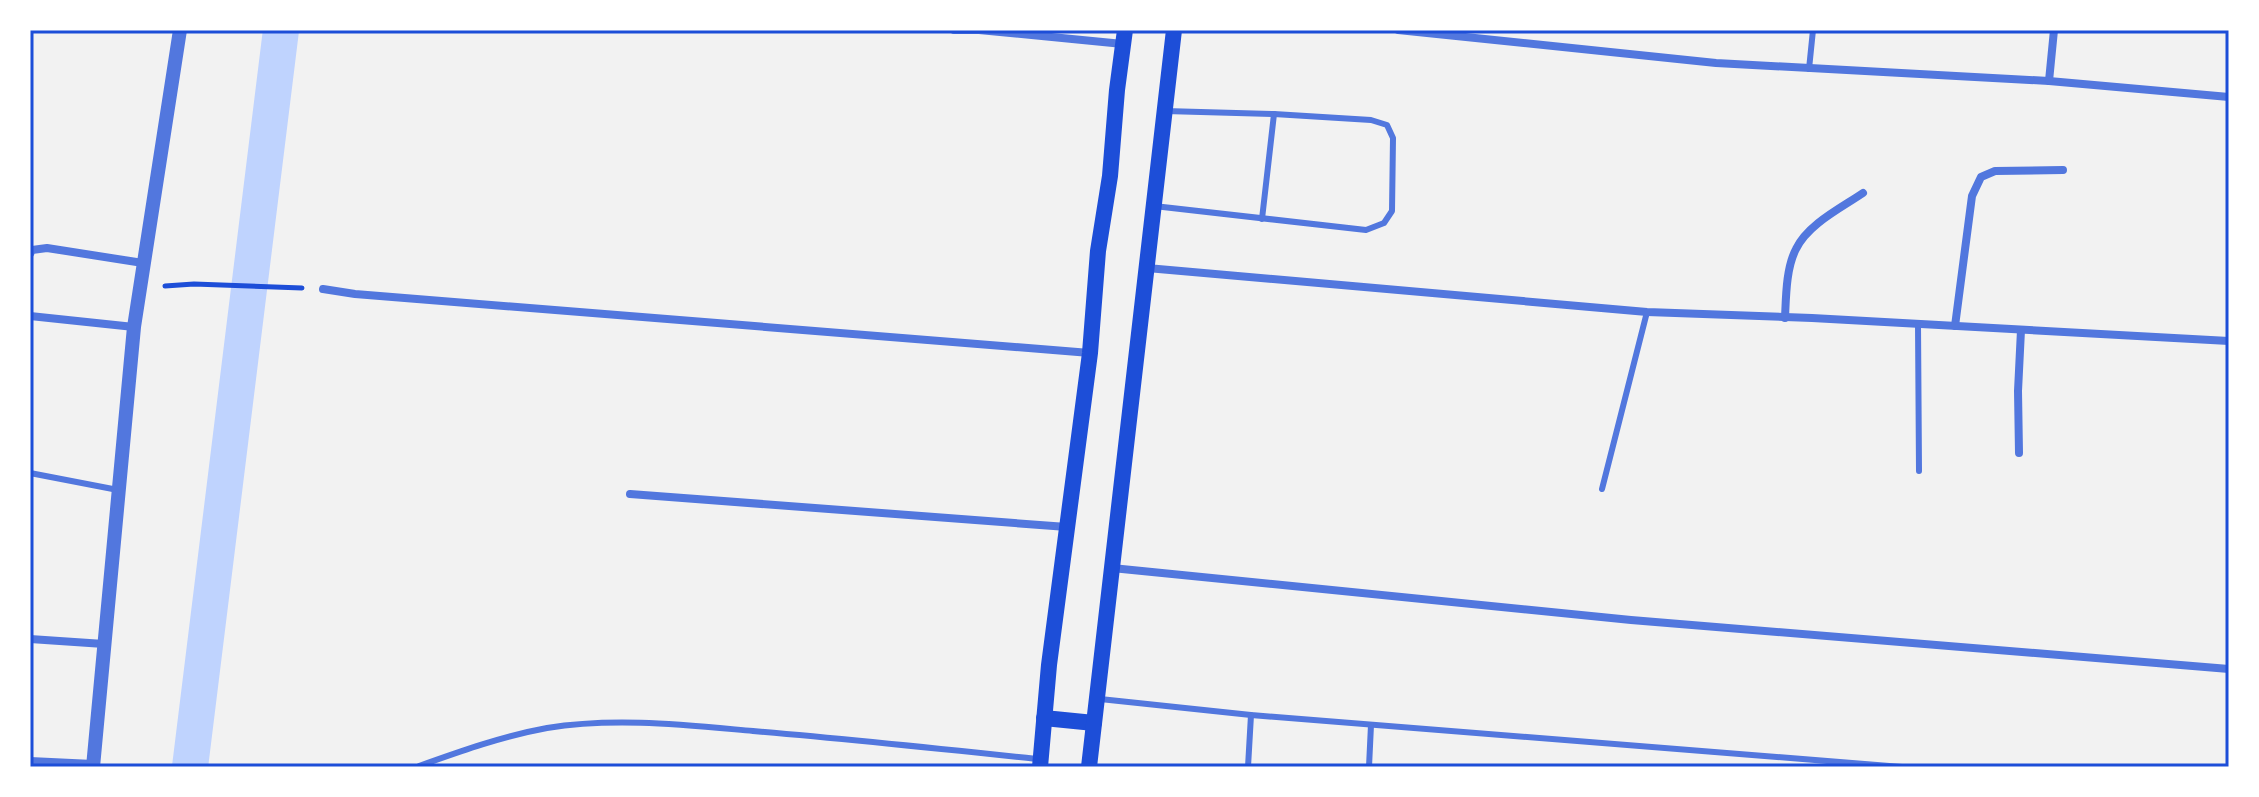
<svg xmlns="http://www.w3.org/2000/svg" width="2259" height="797" font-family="'Archivo Narrow',sans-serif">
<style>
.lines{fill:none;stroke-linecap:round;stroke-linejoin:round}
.canal{stroke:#bfd3fe;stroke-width:36}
.path{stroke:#1d4ed8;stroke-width:5}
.service{stroke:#5277de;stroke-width:6}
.minor{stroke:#5277de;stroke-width:8}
.tertiary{stroke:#5277de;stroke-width:14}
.secondary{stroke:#1d4ed8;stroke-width:16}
.neatline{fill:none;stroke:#1d4ed8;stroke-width:3}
</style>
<rect width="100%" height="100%" fill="#f2f2f2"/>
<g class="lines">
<path class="canal" d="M190 767 281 30"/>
<path class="path" d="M165 286 194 284 302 288"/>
<g class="service">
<path d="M1809 69 1813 30"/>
<path d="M1154 206 1366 230 1384 223 1392 211 1393 138 1387 125 1371 120 1274 114 1165 111"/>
<path d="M1262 219 1274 114"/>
<path d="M1918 324 1919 471"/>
<path d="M30 473 118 490"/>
<path d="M1602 489 1647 312"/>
<path d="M1100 699 1251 715 1902 767"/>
<path d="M419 766C461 751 503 736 547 728 615 717 685 725 753 731 848 739 943 749 1037 759"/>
<path d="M1248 767 1251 715"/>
<path d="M1369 767 1371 725"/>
</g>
<g class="minor">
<path d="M954 30H979L1123 44"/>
<path d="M1398 30 1716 63 2049 81 2229 97"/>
<path d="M2049 81 2054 30"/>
<path d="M30 254 32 250 47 248 143 263"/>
<path d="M1147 268 1647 312 1812 318 2229 341"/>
<path d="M323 289 355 294 1090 353"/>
<path d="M30 316 134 327"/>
<path d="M1785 318C1786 297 1786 268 1796 249 1808 224 1841 208 1863 193"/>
<path d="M1955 326 1972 196 1981 177 1995 171 2063 170"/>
<path d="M2019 453 2018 391 2021 330"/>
<path d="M630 494 1067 527"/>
<path d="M1112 568 1631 620 2229 669"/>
<path d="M30 639 104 644"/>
<path d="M30 761 93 764"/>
</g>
<path class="tertiary" d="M93 767 134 327 180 30"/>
<g class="secondary">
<path d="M1044 718 1094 723"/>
<path d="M1040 767 1049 665 1090 353 1098 251 1110 176 1117 90 1125 30"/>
<path d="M1089 767 1174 30"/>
</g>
</g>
<rect width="2259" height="797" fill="none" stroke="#ffffff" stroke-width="64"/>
<rect x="32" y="32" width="2195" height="733" class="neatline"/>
</svg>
